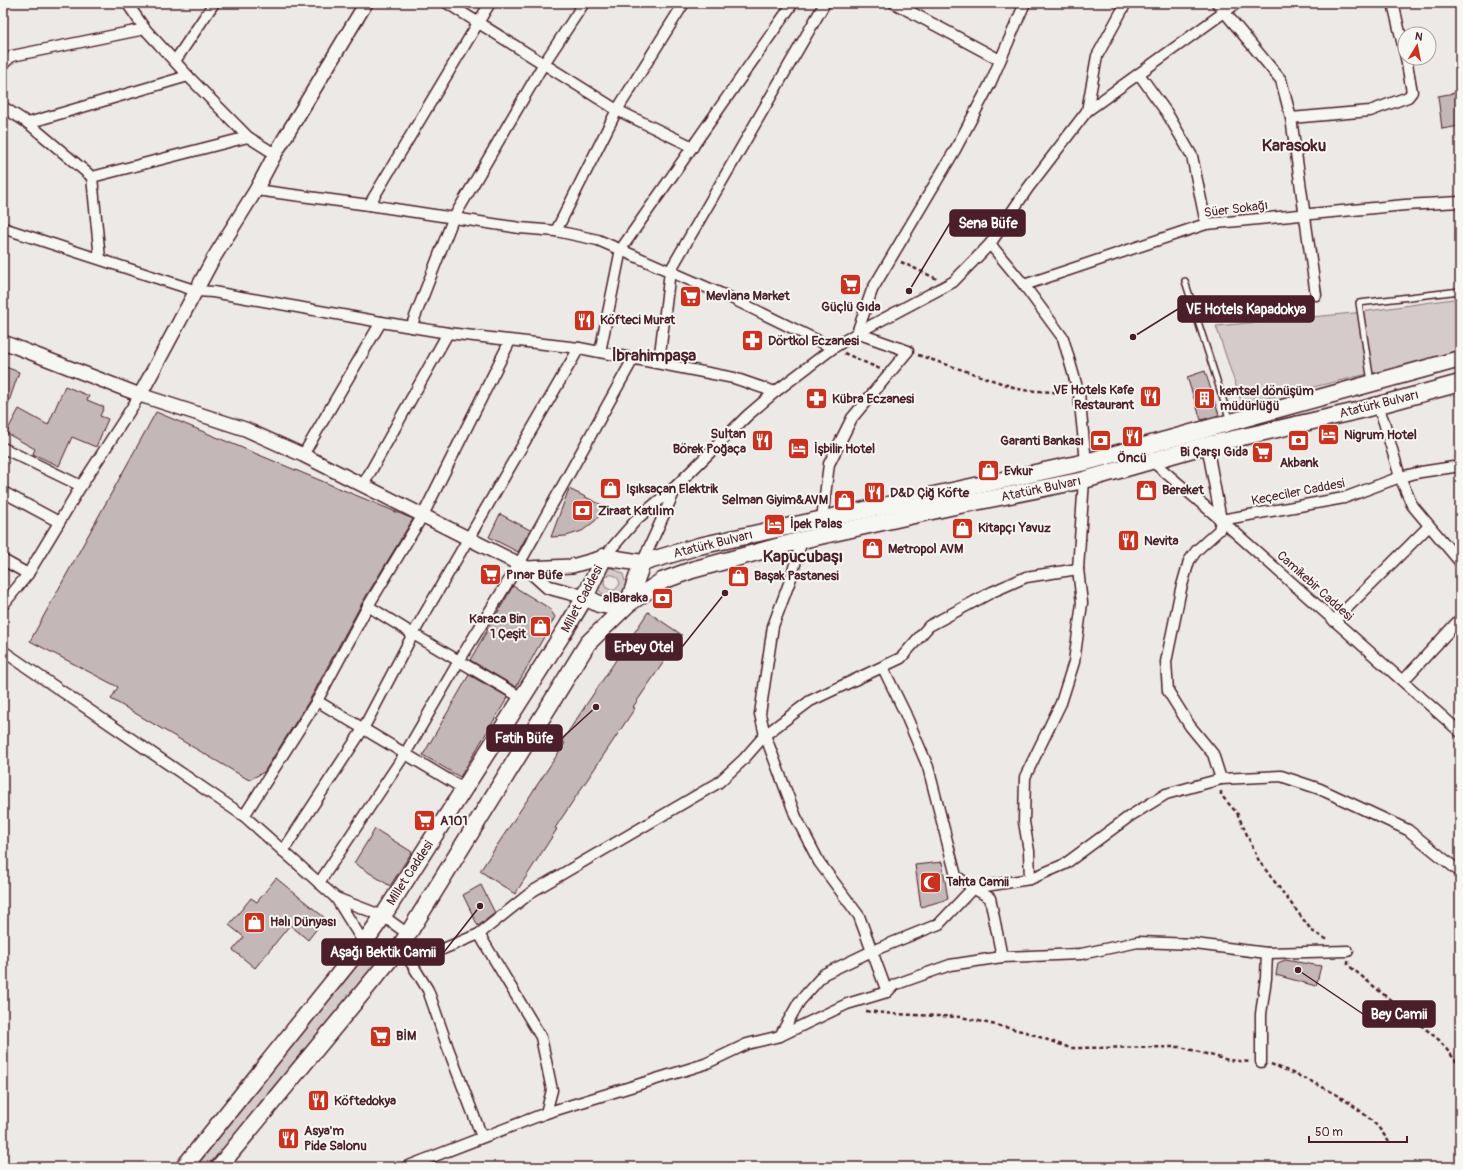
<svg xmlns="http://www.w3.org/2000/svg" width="1463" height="1170" font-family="Pangolin,sans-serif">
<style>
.green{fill:#d4cbca;stroke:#8f757a;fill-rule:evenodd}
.building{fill:#c4b7b7;stroke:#4a1f2b}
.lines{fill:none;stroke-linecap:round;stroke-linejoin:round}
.service-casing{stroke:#4a1f2b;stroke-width:8}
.minor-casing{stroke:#4a1f2b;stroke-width:13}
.tertiary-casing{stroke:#4a1f2b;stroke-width:16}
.primary-casing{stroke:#4a1f2b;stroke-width:19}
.path{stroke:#4a1f2b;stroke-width:2.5;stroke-dasharray:4 3;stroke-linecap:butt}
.service{stroke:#f6f6f2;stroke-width:5}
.minor{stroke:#f6f6f2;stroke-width:10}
.tertiary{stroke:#f6f6f2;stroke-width:13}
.primary{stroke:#f6f6f2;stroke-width:16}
.labels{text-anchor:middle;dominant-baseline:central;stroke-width:4;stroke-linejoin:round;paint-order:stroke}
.street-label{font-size:13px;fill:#4a1f2b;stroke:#f6f6f2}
.poi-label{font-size:13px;font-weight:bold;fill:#4a1f2b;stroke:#f6f6f2;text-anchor:start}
.district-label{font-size:17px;font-weight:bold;fill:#4a1f2b;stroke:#f6f6f2}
.leader{fill:none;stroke:#4a1f2b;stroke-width:1.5}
.callout-dot{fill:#4a1f2b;stroke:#f6f6f2;stroke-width:1.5}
.callout{fill:#4a1f2b;stroke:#4a1f2b;stroke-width:1.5}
.callout-label{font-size:14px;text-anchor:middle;font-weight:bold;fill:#fff}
</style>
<rect width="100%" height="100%" fill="#ece9e6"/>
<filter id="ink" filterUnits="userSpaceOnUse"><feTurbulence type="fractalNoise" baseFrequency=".025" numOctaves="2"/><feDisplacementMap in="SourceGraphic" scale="8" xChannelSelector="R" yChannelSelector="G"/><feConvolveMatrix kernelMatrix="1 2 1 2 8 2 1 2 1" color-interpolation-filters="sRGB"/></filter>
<g filter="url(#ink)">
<g class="green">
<path d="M1460 298V352L1242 404 1216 326 1354 313Z"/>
<path d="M610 568 615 569 623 574 626 585C621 599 604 601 597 587L605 570ZM609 575C615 574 619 578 620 584L615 590H611L605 587 604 580Z"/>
<path d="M365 956 375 964 210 1167H196Z"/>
</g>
<g class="building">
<path d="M1460 92V126L1442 129 1438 96Z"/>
<path d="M3 366 19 372 5 413 3 412Z"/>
<path d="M1205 371 1219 415 1201 420 1187 377Z"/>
<path d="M65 386 89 396 87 400 104 407 100 416 108 419 96 447 72 437 59 466 33 454 35 449 6 433 19 409 48 425Z"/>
<path d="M156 412 413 519 362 603 309 701 264 772 249 780 111 699 118 687 30 641Z"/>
<path d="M569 489 606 507 595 521 582 531 566 536 551 537Z"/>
<path d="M500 514 530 530 518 552 489 537Z"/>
<path d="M513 586 549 608 555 617 516 687 470 660Z"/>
<path d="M648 612 682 635 633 707 635 708 555 828 557 829 515 894 480 871 565 743 562 741Z"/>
<path d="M469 675 508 697 460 777 423 755Z"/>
<path d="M375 829 412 852 390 886 354 863Z"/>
<path d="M942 862 948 899 921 907 915 865Z"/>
<path d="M276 878 325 918 308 940 290 925 255 968 233 950 244 937 229 925 251 898 257 902Z"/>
<path d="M481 885 495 913 478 926 463 895Z"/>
<path d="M1285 960 1321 966 1316 986 1276 975 1278 963Z"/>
</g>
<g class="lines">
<defs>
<g id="service">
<path d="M1185 281 1230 421"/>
<path d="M1371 382 1359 303 1460 291"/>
</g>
<g id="minor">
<path d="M127 3 145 29 188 76 248 137 275 154"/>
<path d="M447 3 617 110 693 147"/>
<path d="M894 3 1000 60"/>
<path d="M1217 3 1281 80 1291 118 1316 295"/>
<path d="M1393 3 1405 54"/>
<path d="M175 61 214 3"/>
<path d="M3 64 12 56 145 29"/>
<path d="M1139 74 1167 113 1192 156 1206 224"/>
<path d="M3 107 28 123 92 177 248 137"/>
<path d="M1087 111 1097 56 1126 3"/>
<path d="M1291 118 1370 111 1408 97 1412 92 1406 58"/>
<path d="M28 123 188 76"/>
<path d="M92 177 100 259"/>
<path d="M256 190 369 205 520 228 556 231 598 240 731 298 833 348"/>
<path d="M369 205 490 3"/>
<path d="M3 228 197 291 213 292 381 322 448 333 579 348 734 378 775 392"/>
<path d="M556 231 617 110 684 3"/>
<path d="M990 244 1024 285 1063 338 1079 394 1086 462"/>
<path d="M1024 285 1206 224 1405 205 1460 202"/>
<path d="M411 327 453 219 543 65 584 3"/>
<path d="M857 333 872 290 955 150 990 84 1025 3"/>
<path d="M600 352 621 249 793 3"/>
<path d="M659 362 670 271 825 3"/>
<path d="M1377 405 1384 422 1400 477 1412 505 1460 562"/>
<path d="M1207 445 1221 520 1219 530 1197 550 1189 561 1181 589 1166 662 1168 691 1190 726 1213 754 1221 779"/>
<path d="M3 448 81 486"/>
<path d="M303 455 381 322"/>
<path d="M1152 461 1221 520 1460 732"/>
<path d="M363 485 448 333"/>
<path d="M3 492 59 522"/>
<path d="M822 519 829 464 852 418 908 351 857 333"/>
<path d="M1221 520 1344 498 1400 477 1421 472 1460 466"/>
<path d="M802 540 791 578 773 626 760 714 765 735 796 817 819 862 859 916 887 992"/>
<path d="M604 557 637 519 676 486 748 415 775 392 833 348 857 333 953 282 990 244 1028 188 1087 111 1237 3"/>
<path d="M3 560 28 574"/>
<path d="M642 563 676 488"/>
<path d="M3 605 28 574 81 486 140 395"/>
<path d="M368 606 413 634 522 698"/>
<path d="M1334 621 1429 526"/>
<path d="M3 651 244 816 336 898 364 943 388 961"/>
<path d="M883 668 905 713 928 767 956 876 973 888 990 898 1002 957"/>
<path d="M1403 681 1460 619"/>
<path d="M317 701 464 789"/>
<path d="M244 816 317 701 368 606 423 515 510 341"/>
<path d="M283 851 363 729 413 634 579 348"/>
<path d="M1030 879 1029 851 1024 822 1025 777 1061 703 1074 662 1082 603 1078 569 1084 480"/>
<path d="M319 883 405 754 459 661 519 564 633 359"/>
<path d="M336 898 383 916 408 934"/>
<path d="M479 934 541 1037 552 1090 546 1113"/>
<path d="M403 952 412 964 428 990 448 1048 482 1137"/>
<path d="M405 957 443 949 479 934 533 891 718 783 743 760 765 735 810 701 901 658 929 626 992 592 1026 577 1078 569"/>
<path d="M780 1036 799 1002 824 974 872 951 939 924 973 888 1030 879 1065 864 1130 816 1166 794 1221 779 1281 776 1320 789 1408 830 1460 872"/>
<path d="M1261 1062V1014L1266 978 1267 953"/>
<path d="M406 1167 546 1113 705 1064 747 1044 780 1036 847 1004 887 992 894 985 950 965 1002 957 1081 954 1138 942 1195 944 1267 953 1348 951"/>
</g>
<g id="tertiary">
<path d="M3 342 140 395 245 429 303 455 527 568 548 587 585 597"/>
<path d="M140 395 213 259 256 190 275 154 366 3"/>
<path d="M527 568 572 566 604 557"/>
</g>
<g id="primary">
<path d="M585 597 599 604 609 606 628 604 662 581 692 570 802 540 950 507 1084 480 1207 445 1357 411 1460 383"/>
<path d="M184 1167 364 943 383 916 567 627 585 597 604 557 642 563 699 546 1086 462 1460 359"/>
<path d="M219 1167 400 947 588 643 628 604 642 563"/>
</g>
</defs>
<use href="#service" class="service-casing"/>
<use href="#minor" class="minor-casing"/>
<use href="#tertiary" class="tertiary-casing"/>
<use href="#primary" class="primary-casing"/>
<g class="path">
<path d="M901 262 937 279"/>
<path d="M844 353 880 369"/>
<path d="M918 355 1022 390 1067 393"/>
<path d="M1221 791V795L1237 813 1259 861 1312 931 1328 940"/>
<path d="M1348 961V965L1439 1040 1460 1066"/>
<path d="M866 1011 893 1014 961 1017 1026 1032 1070 1048 1181 1047 1228 1060 1250 1062"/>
<path d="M1271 1064C1307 1079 1343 1094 1372 1121 1379 1127 1384 1135 1389 1142"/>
</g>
<use href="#service" class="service"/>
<use href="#minor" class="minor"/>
<use href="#tertiary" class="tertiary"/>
<use href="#primary" class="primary"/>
</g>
</g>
<defs>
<symbol id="supermarket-square" viewBox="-11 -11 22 22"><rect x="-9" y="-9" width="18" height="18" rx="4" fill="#c8321e" stroke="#f6f6f2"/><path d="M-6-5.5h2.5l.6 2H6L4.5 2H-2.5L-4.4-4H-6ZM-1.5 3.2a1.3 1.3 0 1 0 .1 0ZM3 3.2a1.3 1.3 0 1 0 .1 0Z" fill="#fff"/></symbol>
<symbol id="restaurant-square" viewBox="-11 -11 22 22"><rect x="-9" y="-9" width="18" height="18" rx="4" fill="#c8321e" stroke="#f6f6f2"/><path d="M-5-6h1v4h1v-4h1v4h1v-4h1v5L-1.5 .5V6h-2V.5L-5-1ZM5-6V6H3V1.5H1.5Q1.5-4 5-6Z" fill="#fff"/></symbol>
<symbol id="pharmacy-square" viewBox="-11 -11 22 22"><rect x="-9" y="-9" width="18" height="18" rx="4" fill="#c8321e" stroke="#f6f6f2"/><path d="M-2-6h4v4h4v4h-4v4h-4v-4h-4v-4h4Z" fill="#fff"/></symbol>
<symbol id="building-square" viewBox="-11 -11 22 22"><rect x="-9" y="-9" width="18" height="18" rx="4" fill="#c8321e" stroke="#f6f6f2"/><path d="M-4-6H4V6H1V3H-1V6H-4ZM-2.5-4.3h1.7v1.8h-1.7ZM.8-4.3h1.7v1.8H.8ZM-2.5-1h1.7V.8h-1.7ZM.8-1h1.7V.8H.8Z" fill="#fff"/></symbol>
<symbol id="hotel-square" viewBox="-11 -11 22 22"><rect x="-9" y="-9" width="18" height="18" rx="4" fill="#c8321e" stroke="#f6f6f2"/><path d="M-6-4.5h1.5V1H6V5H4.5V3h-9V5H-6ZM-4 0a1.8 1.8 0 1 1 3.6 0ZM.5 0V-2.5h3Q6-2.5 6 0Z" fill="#fff"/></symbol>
<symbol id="bank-square" viewBox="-11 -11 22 22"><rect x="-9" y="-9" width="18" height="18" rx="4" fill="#c8321e" stroke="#f6f6f2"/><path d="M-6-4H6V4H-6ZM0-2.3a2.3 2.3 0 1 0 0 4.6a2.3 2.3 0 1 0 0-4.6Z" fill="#fff"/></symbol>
<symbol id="shop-square" viewBox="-11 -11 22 22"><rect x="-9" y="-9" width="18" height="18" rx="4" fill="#c8321e" stroke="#f6f6f2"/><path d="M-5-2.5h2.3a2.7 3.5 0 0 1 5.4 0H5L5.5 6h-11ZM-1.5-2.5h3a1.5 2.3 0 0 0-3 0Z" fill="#fff"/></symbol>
<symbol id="mosque-square" viewBox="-11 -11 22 22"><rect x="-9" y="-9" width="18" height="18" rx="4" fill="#c8321e" stroke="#f6f6f2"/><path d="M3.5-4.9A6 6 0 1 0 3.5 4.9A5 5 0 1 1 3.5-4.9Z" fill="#fff"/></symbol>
</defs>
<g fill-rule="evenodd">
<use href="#supermarket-square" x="838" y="272" width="25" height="25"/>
<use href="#supermarket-square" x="678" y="284" width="25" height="25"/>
<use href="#restaurant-square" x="572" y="308" width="25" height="25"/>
<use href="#pharmacy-square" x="740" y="328" width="25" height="25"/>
<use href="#restaurant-square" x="1138" y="384" width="25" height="25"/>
<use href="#building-square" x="1192" y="386" width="25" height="25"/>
<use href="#pharmacy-square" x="804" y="386" width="25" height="25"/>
<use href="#hotel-square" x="1316" y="422" width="25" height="25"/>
<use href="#restaurant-square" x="1120" y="424" width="25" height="25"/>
<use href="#restaurant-square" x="750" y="428" width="25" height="25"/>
<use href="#bank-square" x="1088" y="428" width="25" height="25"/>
<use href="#bank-square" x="1286" y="428" width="25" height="25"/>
<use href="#hotel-square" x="786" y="436" width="25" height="25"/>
<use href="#supermarket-square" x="1250" y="440" width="25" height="25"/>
<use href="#shop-square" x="976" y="458" width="25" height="25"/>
<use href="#shop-square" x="598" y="476" width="25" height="25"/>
<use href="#shop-square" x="1134" y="478" width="25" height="25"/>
<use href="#restaurant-square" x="862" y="480" width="25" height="25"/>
<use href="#shop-square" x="832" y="488" width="25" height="25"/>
<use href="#bank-square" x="570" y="498" width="25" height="25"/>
<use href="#hotel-square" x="762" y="512" width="25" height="25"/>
<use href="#shop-square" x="950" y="516" width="25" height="25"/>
<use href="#restaurant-square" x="1116" y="528" width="25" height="25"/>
<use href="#shop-square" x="860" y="536" width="25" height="25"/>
<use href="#supermarket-square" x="478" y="562" width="25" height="25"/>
<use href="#shop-square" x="726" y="564" width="25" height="25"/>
<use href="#bank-square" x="650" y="586" width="25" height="25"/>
<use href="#shop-square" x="528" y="614" width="25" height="25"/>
<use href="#supermarket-square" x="412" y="808" width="25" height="25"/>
<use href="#mosque-square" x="918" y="870" width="25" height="25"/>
<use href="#shop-square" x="242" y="910" width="25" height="25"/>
<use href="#supermarket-square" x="368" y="1024" width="25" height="25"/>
<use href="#restaurant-square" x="306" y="1088" width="25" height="25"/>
<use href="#restaurant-square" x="276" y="1126" width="25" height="25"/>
</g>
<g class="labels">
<g class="street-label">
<text transform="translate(1236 209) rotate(-7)">Süer Sokağı</text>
<text transform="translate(1379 404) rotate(-14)">Atatürk Bulvarı</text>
<text transform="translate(1041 489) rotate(-12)">Atatürk Bulvarı</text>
<text transform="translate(1298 492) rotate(-11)">Keçeciler Caddesi</text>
<text transform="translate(713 544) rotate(-14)">Atatürk Bulvarı</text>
<text transform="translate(1315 586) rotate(42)">Camikebir Caddesi</text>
<text transform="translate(582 599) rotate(-62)">Millet Caddesi</text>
<text transform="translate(410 873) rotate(-57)">Millet Caddesi</text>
</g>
<g class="poi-label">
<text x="706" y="296">Mevlana Market</text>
<text x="851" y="307" text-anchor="middle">Güçlü Gıda</text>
<text x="600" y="320">Köfteci Murat</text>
<text x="768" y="341">Dörtkol Eczanesi</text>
<text x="1134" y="390" text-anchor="end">VE Hotels Kafe<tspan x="1134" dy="15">Restaurant</tspan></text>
<text x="1220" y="391">kentsel dönüşüm<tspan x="1220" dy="15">müdürlüğü</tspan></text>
<text x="832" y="399">Kübra Eczanesi</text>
<text x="746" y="434" text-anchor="end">Sultan<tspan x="746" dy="15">Börek Poğaça</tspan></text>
<text x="1344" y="435">Nigrum Hotel</text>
<text x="1084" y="441" text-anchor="end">Garanti Bankası</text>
<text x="814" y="449">İşbilir Hotel</text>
<text x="1248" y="452" text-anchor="end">Bi Çarşı Gıda</text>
<text x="1132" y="458" text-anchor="middle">Öncü</text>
<text x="1299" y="463" text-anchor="middle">Akbank</text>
<text x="1004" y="471">Evkur</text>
<text x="626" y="489">Işıksaçan Elektrik</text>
<text x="1162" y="490">Bereket</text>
<text x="890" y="493">D&amp;D Çiğ Köfte</text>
<text x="828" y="500" text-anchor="end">Selman Giyim&amp;AVM</text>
<text x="598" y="511">Ziraat Katılım</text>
<text x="790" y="524">İpek Palas</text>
<text x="978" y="528">Kitapçı Yavuz</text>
<text x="1144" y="541">Nevita</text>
<text x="888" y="549">Metropol AVM</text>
<text x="506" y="575">Pınar Büfe</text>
<text x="754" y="576">Başak Pastanesi</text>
<text x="648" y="598" text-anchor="end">alBaraka</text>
<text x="526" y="619" text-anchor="end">Karaca Bin<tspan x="526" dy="15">1 Çeşit</tspan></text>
<text x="440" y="821">A101</text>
<text x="946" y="882">Tahta Camii</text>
<text x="270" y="922">Halı Dünyası</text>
<text x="396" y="1036">BİM</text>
<text x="334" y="1101">Köftedokya</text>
<text x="304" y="1131">Asya'm<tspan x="304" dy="15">Pide Salonu</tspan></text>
</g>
<g class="district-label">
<text x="1294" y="145">Karasoku</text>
<text x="654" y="355">İbrahimpaşa</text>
<text x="803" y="556">Kapucubaşı</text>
</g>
</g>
<path class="leader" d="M909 291L950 223M1133 337L1178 309M725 593L682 647M596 707L562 738M480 906L444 952M1298 970L1363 1014"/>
<g class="callout-dot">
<circle cx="909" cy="291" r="4"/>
<circle cx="1133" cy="337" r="4"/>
<circle cx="725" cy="593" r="4"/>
<circle cx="596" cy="707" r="4"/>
<circle cx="480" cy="906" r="4"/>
<circle cx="1298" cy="970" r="4"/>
</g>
<g class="callout">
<rect x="950" y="210" width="75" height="26" rx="4"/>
<rect x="1178" y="296" width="136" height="26" rx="4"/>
<rect x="606" y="634" width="76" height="26" rx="4"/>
<rect x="487" y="725" width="75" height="26" rx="4"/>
<rect x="322" y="939" width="122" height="26" rx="4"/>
<rect x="1363" y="1001" width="72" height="26" rx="4"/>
</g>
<g class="callout-label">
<text x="988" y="228">Sena Büfe</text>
<text x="1246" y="314">VE Hotels Kapadokya</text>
<text x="644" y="652">Erbey Otel</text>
<text x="524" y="743">Fatih Büfe</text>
<text x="383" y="957">Aşağı Bektik Camii</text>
<text x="1399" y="1019">Bey Camii</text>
</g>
<rect width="1463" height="1170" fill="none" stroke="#f6f6f2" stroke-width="16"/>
<rect x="8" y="8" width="1447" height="1154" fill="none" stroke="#4a1f2b" stroke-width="1.5" filter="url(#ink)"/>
<g transform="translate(1417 46) rotate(10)"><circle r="19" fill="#f6f6f2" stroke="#b1a0a2"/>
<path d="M0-3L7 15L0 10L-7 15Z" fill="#c8321e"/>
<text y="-6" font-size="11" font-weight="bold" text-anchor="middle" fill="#4a1f2b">N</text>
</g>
<path d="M1309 1136v6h98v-6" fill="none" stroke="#4a1f2b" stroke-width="2"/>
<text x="1315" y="1136" font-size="12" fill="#4a1f2b" stroke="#f6f6f2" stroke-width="3" paint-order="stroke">50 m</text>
</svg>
